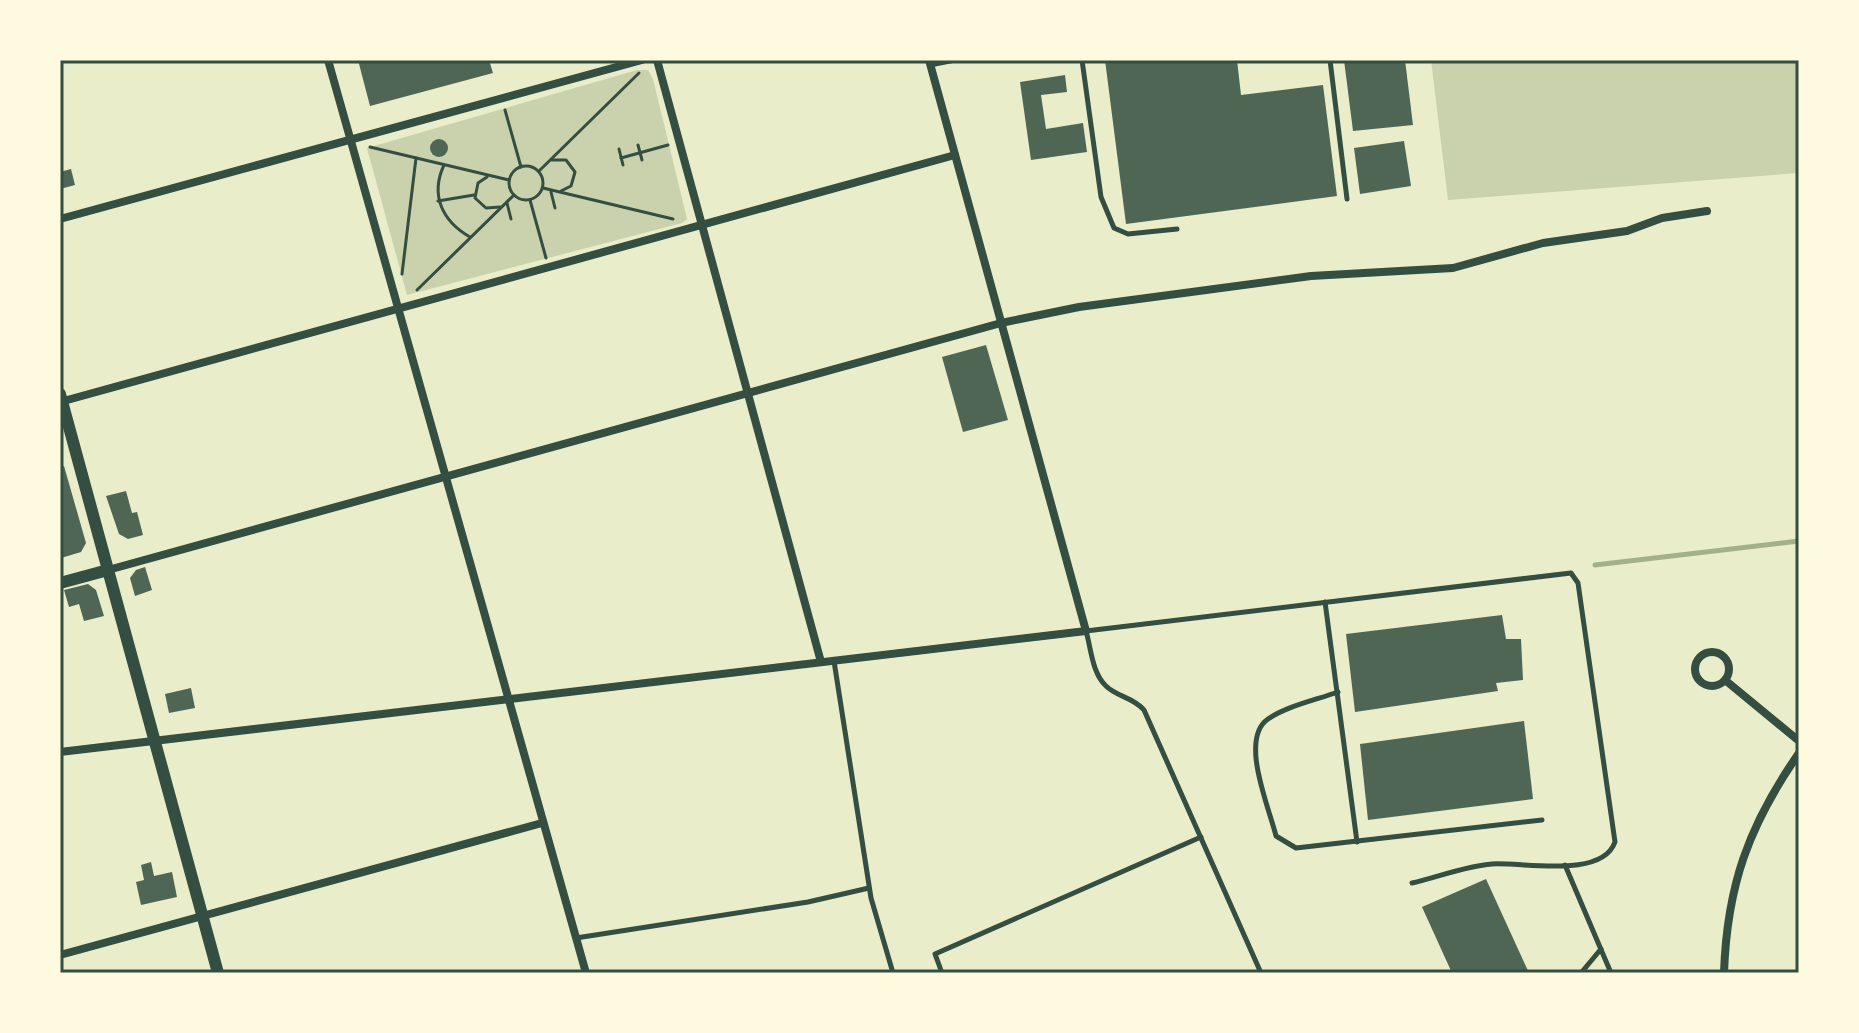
<svg xmlns="http://www.w3.org/2000/svg" width="1859" height="1033" font-family="Raleway,sans-serif">
<style>
.green{fill:#cad2ad}
.lines{fill:none;stroke-linecap:round;stroke-linejoin:round}
.stream{stroke:#a3b18a;stroke-width:5}
.building{fill:#4f6655}
.path{stroke:#344e41;stroke-width:3}
.service{stroke:#344e41;stroke-width:5}
.minor{stroke:#344e41;stroke-width:8}
.tertiary{stroke:#344e41;stroke-width:12}
.neatline{fill:none;stroke:#344e41;stroke-width:3}
</style>
<rect width="100%" height="100%" fill="#e9edc9"/>
<g class="green">
<path d="M1431 60H1799V173L1448 200Z"/>
<path d="M637 70H648L653 79 687 219 682 223 407 295 367 148Z"/>
</g>
<g class="lines">
<path class="stream" d="M1595 565 1799 541"/>
</g>
<g class="building">
<path d="M358 60H489L493 73 370 106Z"/>
<path d="M1105 60H1237L1241 95 1323 85 1337 196 1126 224Z"/>
<path d="M1344 60H1405L1413 125 1353 131Z"/>
<path d="M1065 75 1067 92 1041 95 1046 129 1083 123 1087 152 1031 160 1020 82Z"/>
<circle cx="439" cy="148" r="9"/>
<path d="M1404 141 1411 186 1360 194 1354 148Z"/>
<path d="M71 169 75 185 60 189V172Z"/>
<path d="M986 345 1008 420 963 432 942 357Z"/>
<path d="M64 466 86 543 81 552 61 558 60 467Z"/>
<path d="M126 491 132 513 137 512 143 535 128 539 119 534 106 496Z"/>
<path d="M145 567 152 590 135 596 130 578 136 570Z"/>
<path d="M88 584 96 590 104 616 84 621 79 604 69 607 64 590Z"/>
<path d="M1502 615 1506 639H1521L1523 680 1496 683 1498 691 1355 712 1346 634Z"/>
<path d="M191 688 195 708 169 713 165 694Z"/>
<path d="M1524 721 1533 799 1368 820 1360 744Z"/>
<path d="M151 862 154 876 172 872 177 897 141 905 136 882 144 880 141 865Z"/>
<path d="M1486 879 1529 973H1452L1422 907Z"/>
</g>
<g class="lines">
<g class="path">
<path d="M505 110 521 167"/>
<path d="M638 145 642 160"/>
<path d="M370 147 509 180"/>
<path d="M619 149 623 165"/>
<path d="M621 158 668 145"/>
<path d="M552 160H566L575 172 571 186 561 191"/>
<path d="M444 165C430 195 442 221 470 237"/>
<circle cx="526" cy="183" r="17"/>
<path d="M539 171 639 73"/>
<path d="M487 177 478 183 475 198 486 208 500 207"/>
<path d="M543 188 673 219"/>
<path d="M551 192 555 208"/>
<path d="M530 200 546 258"/>
<path d="M438 201 474 195"/>
<path d="M507 203 511 219"/>
<path d="M402 274 416 158"/>
<path d="M417 290 514 195"/>
</g>
<g class="service">
<path d="M1082 60 1101 197 1114 228 1128 234 1177 229"/>
<path d="M1330 60 1347 199"/>
<path d="M930 65 955 60"/>
<path d="M1325 602 1357 842"/>
<path d="M834 661 871 898 893 973"/>
<path d="M1338 692C1316 700 1287 706 1268 719 1239 739 1269 807 1276 836L1296 848 1542 820"/>
<path d="M1565 865 1611 973"/>
<path d="M576 938 808 902 869 888"/>
<path d="M942 973 935 954 1201 837"/>
<path d="M1261 973 1144 710C1133 697 1117 697 1106 686 1092 673 1091 648 1086 631L1571 573 1578 583 1615 842C1602 879 1523 862 1492 864 1466 866 1438 877 1412 883"/>
<path d="M1581 973 1601 949"/>
</g>
<g class="minor">
<path d="M328 60 586 973"/>
<path d="M657 60 821 662"/>
<path d="M60 219 642 60"/>
<path d="M60 402 955 155"/>
<path d="M108 570 1001 323 1079 307 1311 276 1453 268 1543 243 1627 231 1662 218 1707 211"/>
<circle cx="1712" cy="669" r="17"/>
<path d="M1725 680 1799 741"/>
<path d="M60 752 1086 631 929 60"/>
<path d="M60 955 542 823"/>
<path d="M1724 973C1727 885 1749 825 1799 753"/>
</g>
<g class="tertiary">
<path d="M60 394 218 973"/>
<path d="M60 583 108 570"/>
</g>
</g>
<rect width="1859" height="1033" fill="none" stroke="#fefae0" stroke-width="124"/>
<rect x="62" y="62" width="1735" height="909" class="neatline"/>
</svg>
